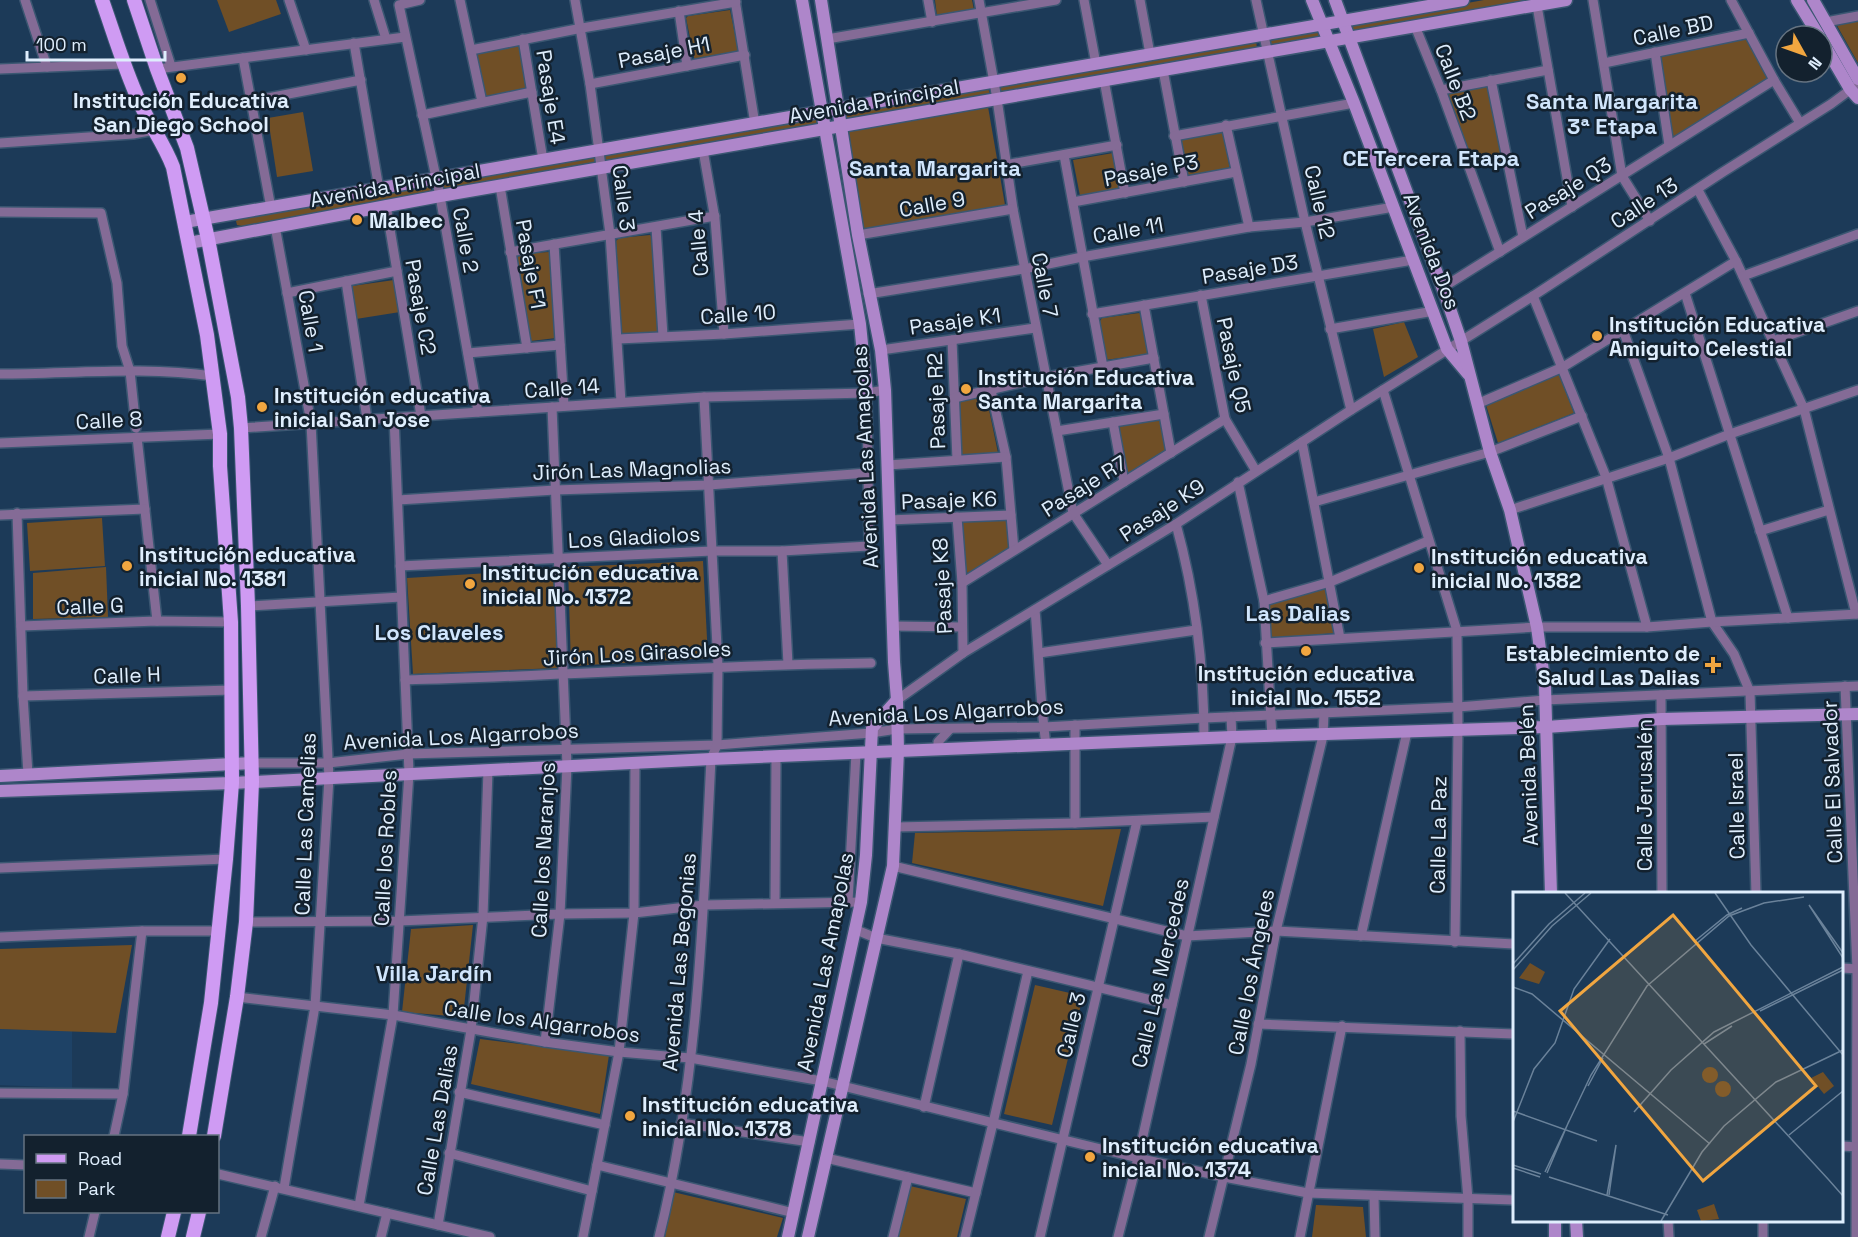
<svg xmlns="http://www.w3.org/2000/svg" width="1858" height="1237" font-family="'Space Grotesk',sans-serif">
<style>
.built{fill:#1e4266}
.green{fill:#704f26}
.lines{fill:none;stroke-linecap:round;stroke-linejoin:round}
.street-casing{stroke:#3b5772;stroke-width:12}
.secondary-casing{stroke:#3b5772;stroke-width:15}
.primary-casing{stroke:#3b5772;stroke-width:16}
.street{stroke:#846b96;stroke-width:9}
.secondary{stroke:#ae86ca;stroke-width:12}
.primary{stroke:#cf9bf3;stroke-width:14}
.poi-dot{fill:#f1a640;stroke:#13212e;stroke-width:2}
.labels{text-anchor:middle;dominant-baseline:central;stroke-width:5;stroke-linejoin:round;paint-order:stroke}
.street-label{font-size:21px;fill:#dfeefd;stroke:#13212e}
.poi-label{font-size:21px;font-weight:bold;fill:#dfeefd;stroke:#13212e;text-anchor:start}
.neighbourhood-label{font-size:22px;font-weight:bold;fill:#d0e5fc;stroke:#13212e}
.inset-road{fill:none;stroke:#6a829a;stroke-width:1.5}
.view{fill:#f1a640;fill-opacity:0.15;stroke:#f1a640;stroke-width:3}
.inset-edge{fill:none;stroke:#dfeefd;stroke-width:3}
</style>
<rect width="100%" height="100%" fill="#1c3a58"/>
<path class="built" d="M0 1029 72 1031V1088L0 1085Z"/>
<g class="green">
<path d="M217 0H276L281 14 229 32Z"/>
<path d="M935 0H972L974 10 937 16Z"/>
<path d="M1484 0H1526L1525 2 1354 33 1350 26 1355 23Z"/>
<path d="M730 10 739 54 695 62 686 18 688 16Z"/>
<path d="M1858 19V63L1835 22Z"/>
<path d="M1317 30 1321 34V37L1272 47 1269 45 1268 40Z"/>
<path d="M1749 39 1770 77 1672 139 1657 54Z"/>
<path d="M1256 41 1257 48 1253 50 1000 93 998 87Z"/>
<path d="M521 44 528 89 486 98 477 54Z"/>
<path d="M1490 83 1505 163 1469 160 1443 91Z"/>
<path d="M988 88 990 94 848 120 845 114 848 112Z"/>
<path d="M987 101 1005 205 864 229 848 127Z"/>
<path d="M303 112 313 171 277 177 268 118Z"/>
<path d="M816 118 817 125 607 163 604 161 605 155Z"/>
<path d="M1224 131 1230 171 1188 178 1181 137Z"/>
<path d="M1113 153 1120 188 1080 196 1073 160Z"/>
<path d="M594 157 596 160 595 164 444 190 443 182Z"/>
<path d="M429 185 431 190 427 194 242 226 237 225 236 221 239 218Z"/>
<path d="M650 235 653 238 658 334 622 335 616 241 619 238Z"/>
<path d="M549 252 556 338 531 341 516 257 533 253Z"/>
<path d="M394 280 400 312 356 319 351 289 352 286Z"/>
<path d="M1139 313 1143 316 1150 354 1105 360 1100 321 1102 318Z"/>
<path d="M1404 322 1418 357 1384 377 1373 329Z"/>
<path d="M1559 374 1574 413 1498 443 1486 405Z"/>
<path d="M986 395 998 453 959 456 958 400Z"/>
<path d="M1159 419 1162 421 1167 451 1129 474H1126L1118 426Z"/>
<path d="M102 518 105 566 30 571 27 523Z"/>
<path d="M1007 520 1010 550 968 573 966 572 962 523 964 521Z"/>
<path d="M703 561 708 658 571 666 568 567Z"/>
<path d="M106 567 108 617 33 619V573Z"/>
<path d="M553 569 558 668 413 674 407 578Z"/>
<path d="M1325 588 1334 633 1271 639 1269 603Z"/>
<path d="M1121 829 1103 906 912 863 915 833Z"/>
<path d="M473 925 463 1017 402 1012 411 929Z"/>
<path d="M132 945 116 1033 0 1029V949Z"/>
<path d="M1035 985 1083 996 1052 1125 1004 1114Z"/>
<path d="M480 1039 609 1055 600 1114 471 1084Z"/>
<path d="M910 1186 966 1199 957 1237H898Z"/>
<path d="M673 1192 783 1218 777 1237H665Z"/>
<path d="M1316 1205 1363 1207 1366 1237H1312Z"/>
</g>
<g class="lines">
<defs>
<g id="street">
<path d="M25 0 47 67"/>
<path d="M150 0 171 66"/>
<path d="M289 0 306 50"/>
<path d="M374 0 386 39"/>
<path d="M420 0 399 5 440 196 478 412"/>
<path d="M460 0 482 102"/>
<path d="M575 0 590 84 610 234 621 402"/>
<path d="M735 0 755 124"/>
<path d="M928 0 932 22"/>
<path d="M979 0 997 99 1013 209 1073 513 1108 565"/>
<path d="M1084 0 1096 64"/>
<path d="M1140 0 1150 54"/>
<path d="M1256 0 1305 222 1351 410"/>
<path d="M1536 0 1572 207"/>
<path d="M1593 0 1622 176 1650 221"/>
<path d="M1731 0 1774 80 1800 123"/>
<path d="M679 11 687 66"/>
<path d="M1826 22 1858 16"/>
<path d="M1415 26 1441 90 1500 252"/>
<path d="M523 39 543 160"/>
<path d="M827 39 1056 0"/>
<path d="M354 43 379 189"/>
<path d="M471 50 582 28 736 2"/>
<path d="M1655 52 1669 145"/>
<path d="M243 58 271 208"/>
<path d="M1604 63 1749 33"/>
<path d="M0 69 123 64"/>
<path d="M157 69 405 37"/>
<path d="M1163 70 1184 182"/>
<path d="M1104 80 1125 193"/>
<path d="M1491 80 1523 237"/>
<path d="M590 84 745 55"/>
<path d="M1441 90 1548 70"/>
<path d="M252 101 361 80"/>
<path d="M422 115 532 92"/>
<path d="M1226 125 1249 227"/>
<path d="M1174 136 1354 103"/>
<path d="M0 143 133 134 155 130"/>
<path d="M703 150 715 219 724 334"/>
<path d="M1064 155 1103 367"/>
<path d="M1005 165 1117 145"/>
<path d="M500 186 527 348"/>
<path d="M1698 190 1736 261 1804 409 1856 614"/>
<path d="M1073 202 1236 172"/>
<path d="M386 205 421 416"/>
<path d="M0 212 101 213 117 283 122 346 130 371 136 428"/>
<path d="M275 226 311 423 329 778 315 1006 284 1188"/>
<path d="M656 227 663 336"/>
<path d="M858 235 1013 209"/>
<path d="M554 244 564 406"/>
<path d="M510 252 715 216"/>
<path d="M1743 276 1858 234"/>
<path d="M346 281 367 419"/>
<path d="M1442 288 1774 80"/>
<path d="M287 293 397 271"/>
<path d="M1685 293 1788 618"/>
<path d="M868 294 1024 269 1082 257 1249 227 1305 222 1394 207"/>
<path d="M1201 295 1225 419 1256 471"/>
<path d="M1533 296 1606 477 1647 627"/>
<path d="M1144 305 1171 453"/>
<path d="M1092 314 1413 260"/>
<path d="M1330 329 1434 311"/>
<path d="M1623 330 1669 458 1712 622 1734 654 1750 692 1756 894"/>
<path d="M618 339 724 334 860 324"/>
<path d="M952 340 957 460"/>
<path d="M1773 341 1858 311"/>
<path d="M881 350 1035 328"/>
<path d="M468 353 560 345"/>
<path d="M0 374C70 374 143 366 213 376"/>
<path d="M991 390 1006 457 1014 550"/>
<path d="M1383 390 1457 631 1458 729 1455 942"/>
<path d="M954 398 1046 377 1154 358"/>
<path d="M1477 404 1563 367 1736 261"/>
<path d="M1113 422 1124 482"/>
<path d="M241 428 704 397 867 393 885 390"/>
<path d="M1057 431 1164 414"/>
<path d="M137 437 157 621"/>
<path d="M1302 442 1340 638"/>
<path d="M0 443 220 434"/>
<path d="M888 465 1006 457"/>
<path d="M1238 482 1264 601 1272 737"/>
<path d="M398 500 555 490 709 485 867 473"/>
<path d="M1314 502 1490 452 1582 416"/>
<path d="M1510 510 1669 458 1730 434 1858 390"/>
<path d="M17 513 23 696 28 774"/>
<path d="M0 515 145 509"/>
<path d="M957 517 962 583 963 653"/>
<path d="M889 520 1011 515"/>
<path d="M1176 524C1195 593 1204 667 1204 739"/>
<path d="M1760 531 1829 510"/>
<path d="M782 551 788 664"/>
<path d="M400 566 712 551H782L869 546 867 393"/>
<path d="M962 583 1225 419"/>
<path d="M1264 601 1330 582 1428 541"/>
<path d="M248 606 401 597"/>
<path d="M1035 610C1039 655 1040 701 1046 745"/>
<path d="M21 626 157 621 231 622"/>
<path d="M893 626 962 627"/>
<path d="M1265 643 1537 627H1647L1712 622 1858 614"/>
<path d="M1039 653 1196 630"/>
<path d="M405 680C560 676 716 665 871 663"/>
<path d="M1845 686 1857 969 1856 1237"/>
<path d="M1661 695 1662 894"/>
<path d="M23 696 232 690"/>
<path d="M897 700 963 653 1176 524 1351 410 1533 296 1723 172 1831 104 1858 84"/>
<path d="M938 750V742L950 729"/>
<path d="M252 763H328L408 754 717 745 871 733 897 729 1044 727 1204 718 1458 707 1545 700 1858 686"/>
<path d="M1075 823V725"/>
<path d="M896 827 1075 823 1214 817"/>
<path d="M893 866 1187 936 1276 931 1514 944"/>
<path d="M0 868 226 859"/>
<path d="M848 902 856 753"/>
<path d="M775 903 776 757"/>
<path d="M246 922 399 921 560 914 634 913 704 905 861 902"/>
<path d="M854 929 876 938 959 954 1172 1005"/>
<path d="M1361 936 1407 732"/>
<path d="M0 937 142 931H220"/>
<path d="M1842 968 1858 969"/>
<path d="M237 997 393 1015 545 1042 619 1052 690 1058 822 1081 1138 1158 1224 1177 1308 1193 1514 1200"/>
<path d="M1258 1024 1514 1034"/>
<path d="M1460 1031 1461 1116 1468 1199V1237"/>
<path d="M545 1042 560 914 567 766 552 407"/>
<path d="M459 1092 605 1125"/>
<path d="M0 1093 123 1094"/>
<path d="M924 1107 959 954"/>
<path d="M681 1123 810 1142"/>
<path d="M114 1136 123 1094 142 931"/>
<path d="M1842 1146 1858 1147"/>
<path d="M449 1153 592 1191"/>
<path d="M826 1158 976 1193"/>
<path d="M0 1164 26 1165"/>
<path d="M597 1165 794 1213"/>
<path d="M218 1174 490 1237"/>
<path d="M1374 1196 1375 1237"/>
<path d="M359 1206 393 1015 409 773 394 417"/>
<path d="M1668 1220 1669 1237"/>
<path d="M1763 1220V1237"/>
<path d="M438 1225 471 1030 483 916 488 770"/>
<path d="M89 1237 95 1212"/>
<path d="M261 1237 275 1186"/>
<path d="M381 1237 387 1213"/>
<path d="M583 1237 619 1052 634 913 635 762"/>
<path d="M659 1237C698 1081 703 918 711 759L717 745 718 666 704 397"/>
<path d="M893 1237 908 1177"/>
<path d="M965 1237 993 1123 1028 971"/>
<path d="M1040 1237 1137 821"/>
<path d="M1118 1237 1138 1158 1232 737 1231 717"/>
<path d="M1209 1237 1251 1064 1276 931 1323 736 1324 713"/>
<path d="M1300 1237 1342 1026"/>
</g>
<g id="secondary">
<path d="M802 0 860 324 867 393"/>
<path d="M1312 0 1354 103 1447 349 1468 374"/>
<path d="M1335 0 1447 300 1461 341 1490 452 1510 510 1537 627 1545 686 1551 894"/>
<path d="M1797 0 1819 36"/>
<path d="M1813 0 1858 79"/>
<path d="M1822 41 1850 89 1858 98"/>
<path d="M185 222 1463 0"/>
<path d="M189 243 440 196 1566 0"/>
<path d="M0 776 252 763"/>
<path d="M0 791 232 783 711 759 1232 737 1546 727 1662 719 1858 714"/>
<path d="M1576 1220 1577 1237"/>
<path d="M788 1237 861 902 866 855 872 728 897 700"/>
<path d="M808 1237 893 866 898 751 897 700 894 662 885 390 881 350 858 235 821 0"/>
<path d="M1555 1237V1220"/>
</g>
<g id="primary">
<path d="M102 0C114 34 124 68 139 101 149 124 164 143 173 167L207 335 220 434V466L231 622 232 783 226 859 211 1003 189 1136"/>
<path d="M134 0 157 69 187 148 208 239 238 397 241 428 248 606 252 782 246 922 237 997 214 1136"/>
<path d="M168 1237 174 1212"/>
<path d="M193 1237 199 1212"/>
</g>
</defs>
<use href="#street" class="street-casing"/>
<use href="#secondary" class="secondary-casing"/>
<use href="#primary" class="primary-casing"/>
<use href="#street" class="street"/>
<use href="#secondary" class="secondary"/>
<use href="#primary" class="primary"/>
</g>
<g class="poi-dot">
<circle cx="181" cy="78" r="6"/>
<circle cx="357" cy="220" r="6"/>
<circle cx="1597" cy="336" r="6"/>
<circle cx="966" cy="389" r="6"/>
<circle cx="262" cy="407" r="6"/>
<circle cx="127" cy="566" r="6"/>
<circle cx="1419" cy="568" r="6"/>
<circle cx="470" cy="584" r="6"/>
<circle cx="1306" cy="651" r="6"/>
<path d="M1710 656h6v6h6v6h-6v6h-6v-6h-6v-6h6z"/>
<circle cx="630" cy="1116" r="6"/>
<circle cx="1090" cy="1157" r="6"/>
</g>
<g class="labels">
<g class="street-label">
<text transform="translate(1673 30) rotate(-12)">Calle BD</text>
<text transform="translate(664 52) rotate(-11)">Pasaje H1</text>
<text transform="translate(1456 82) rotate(69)">Calle B2</text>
<text transform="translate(551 97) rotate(81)">Pasaje E4</text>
<text transform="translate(874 101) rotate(-10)">Avenida Principal</text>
<text transform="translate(1151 170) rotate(-11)">Pasaje P3</text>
<text transform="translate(395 185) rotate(-10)">Avenida Principal</text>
<text transform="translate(1568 188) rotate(-32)">Pasaje Q3</text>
<text transform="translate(624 198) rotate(83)">Calle 3</text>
<text transform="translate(1320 202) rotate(77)">Calle 12</text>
<text transform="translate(1644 203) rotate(-33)">Calle 13</text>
<text transform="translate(932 204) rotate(-10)">Calle 9</text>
<text transform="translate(1128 230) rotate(-10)">Calle 11</text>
<text transform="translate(466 240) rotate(80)">Calle 2</text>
<text transform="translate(698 243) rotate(-95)">Calle 4</text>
<text transform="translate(1432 251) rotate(69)">Avenida Dos</text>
<text transform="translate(531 264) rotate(80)">Pasaje F1</text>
<text transform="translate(1250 269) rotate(-9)">Pasaje D3</text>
<text transform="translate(1045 285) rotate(79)">Calle 7</text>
<text transform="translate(421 307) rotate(80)">Pasaje C2</text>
<text transform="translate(738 314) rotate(-4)">Calle 10</text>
<text transform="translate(311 321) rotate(80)">Calle 1</text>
<text transform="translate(955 321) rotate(-8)">Pasaje K1</text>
<text transform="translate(1234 365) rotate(78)">Pasaje Q5</text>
<text transform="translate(562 388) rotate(-4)">Calle 14</text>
<text transform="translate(936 401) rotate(-92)">Pasaje R2</text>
<text transform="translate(109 420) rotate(-3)">Calle 8</text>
<text transform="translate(865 457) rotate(-93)">Avenida Las Amapolas</text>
<text transform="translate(632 469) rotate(-2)">Jirón Las Magnolias</text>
<text transform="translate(1084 486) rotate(-32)">Pasaje R7</text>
<text transform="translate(949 500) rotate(-2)">Pasaje K6</text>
<text transform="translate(1162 510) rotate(-33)">Pasaje K9</text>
<text transform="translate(634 537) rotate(-3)">Los Gladiolos</text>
<text transform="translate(942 586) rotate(-93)">Pasaje K8</text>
<text transform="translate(90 606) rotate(-2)">Calle G</text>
<text transform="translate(637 653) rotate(-3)">Jirón Los Girasoles</text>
<text transform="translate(127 675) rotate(-2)">Calle H</text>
<text transform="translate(946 712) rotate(-3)">Avenida Los Algarrobos</text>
<text transform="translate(461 736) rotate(-3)">Avenida Los Algarrobos</text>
<text transform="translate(1528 775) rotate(-92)">Avenida Belén</text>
<text transform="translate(1832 782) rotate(-92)">Calle El Salvador</text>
<text transform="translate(1644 795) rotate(-90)">Calle Jerusalén</text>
<text transform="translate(1736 806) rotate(-91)">Calle Israel</text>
<text transform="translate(305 824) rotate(-88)">Calle Las Camelias</text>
<text transform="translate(1438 835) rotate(-89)">Calle La Paz</text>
<text transform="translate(385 848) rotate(-87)">Calle los Robles</text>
<text transform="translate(543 850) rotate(-87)">Calle los Naranjos</text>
<text transform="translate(679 962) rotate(-85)">Avenida Las Begonias</text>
<text transform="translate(825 962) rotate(-79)">Avenida Las Amapolas</text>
<text transform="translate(1251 972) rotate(-79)">Calle los Ángeles</text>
<text transform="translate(1160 973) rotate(-77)">Calle Las Mercedes</text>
<text transform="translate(542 1021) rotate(8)">Calle los Algarrobos</text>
<text transform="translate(1071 1025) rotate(-77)">Calle 3</text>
<text transform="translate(437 1120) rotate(-80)">Calle Las Dalias</text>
</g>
<g class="poi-label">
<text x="181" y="100" text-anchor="middle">Institución Educativa<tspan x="181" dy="24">San Diego School</tspan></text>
<text x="369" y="220">Malbec</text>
<text x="1609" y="324">Institución Educativa<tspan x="1609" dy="24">Amiguito Celestial</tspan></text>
<text x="978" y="377">Institución Educativa<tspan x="978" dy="24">Santa Margarita</tspan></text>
<text x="274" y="395">Institución educativa<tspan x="274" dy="24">inicial San Jose</tspan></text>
<text x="139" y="554">Institución educativa<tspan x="139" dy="24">inicial No. 1381</tspan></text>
<text x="1431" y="556">Institución educativa<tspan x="1431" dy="24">inicial No. 1382</tspan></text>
<text x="482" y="572">Institución educativa<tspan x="482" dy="24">inicial No. 1372</tspan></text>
<text x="1700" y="653" text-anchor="end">Establecimiento de<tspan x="1700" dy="24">Salud Las Dalias</tspan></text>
<text x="1306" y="673" text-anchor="middle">Institución educativa<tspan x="1306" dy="24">inicial No. 1552</tspan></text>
<text x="642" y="1104">Institución educativa<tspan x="642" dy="24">inicial No. 1378</tspan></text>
<text x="1102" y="1145">Institución educativa<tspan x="1102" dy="24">inicial No. 1374</tspan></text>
</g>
<g class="neighbourhood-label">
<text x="1612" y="101">Santa Margarita<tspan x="1612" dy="25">3ª Etapa</tspan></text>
<text x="1431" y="158">CE Tercera Etapa</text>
<text x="935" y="168">Santa Margarita</text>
<text x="1298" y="613">Las Dalias</text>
<text x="439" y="632">Los Claveles</text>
<text x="434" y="973">Villa Jardín</text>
</g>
</g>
<g transform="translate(1513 892)">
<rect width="330" height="330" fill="#1c3a58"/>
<path d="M17 71 32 80 26 92 6 86ZM189 183a8 8 0 1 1 16 0a8 8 0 1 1-16 0ZM310 180 321 194 311 202 298 186ZM202 197a8 8 0 1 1 16 0a8 8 0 1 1-16 0ZM201 312 206 327 188 329 184 318Z" fill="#704f26"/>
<path class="inset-road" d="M52 1 315 287M202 1 238 53 330 163M182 49 214 23 229 16M330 61 296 13 330 66M0 72 36 32 72 1M0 78 39 34 78 1M0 95 19 102 197 252M247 119 330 78M191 152 219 134M75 194 90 166M0 219 84 249M121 220 158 178 201 140 330 75M0 230 21 177 42 151 61 97 97 47M276 243 330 199M0 273 28 282M0 276 27 285M32 280 78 183 134 94 216 24 251 11 291 5M34 281 56 229M36 285 155 323M315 287 330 304M94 303 103 253 96 303M148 329 189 260 211 234 263 190 330 158"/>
<path class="view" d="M160 23 303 194 190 289 47 119Z"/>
<rect width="330" height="330" class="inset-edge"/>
</g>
<rect x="24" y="1135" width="195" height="78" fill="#13212e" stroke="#657381" stroke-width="1.5"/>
<rect x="36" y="1154" width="30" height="9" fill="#cf9bf3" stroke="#657381" stroke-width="1.5"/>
<text x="78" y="1165" font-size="18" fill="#dfeefd">Road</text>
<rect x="36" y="1180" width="30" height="18" fill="#704f26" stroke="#657381" stroke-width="1.5"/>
<text x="78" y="1195" font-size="18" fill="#dfeefd">Park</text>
<g transform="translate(1804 54) rotate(130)"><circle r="28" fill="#13212e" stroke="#657381" stroke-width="1.5"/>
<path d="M0-4.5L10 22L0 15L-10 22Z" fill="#f1a640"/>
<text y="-9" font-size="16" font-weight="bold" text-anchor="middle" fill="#dfeefd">N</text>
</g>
<path d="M27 51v9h138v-9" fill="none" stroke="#dfeefd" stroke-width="3"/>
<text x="36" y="51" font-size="18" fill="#dfeefd" stroke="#13212e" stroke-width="4.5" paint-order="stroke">100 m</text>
</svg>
